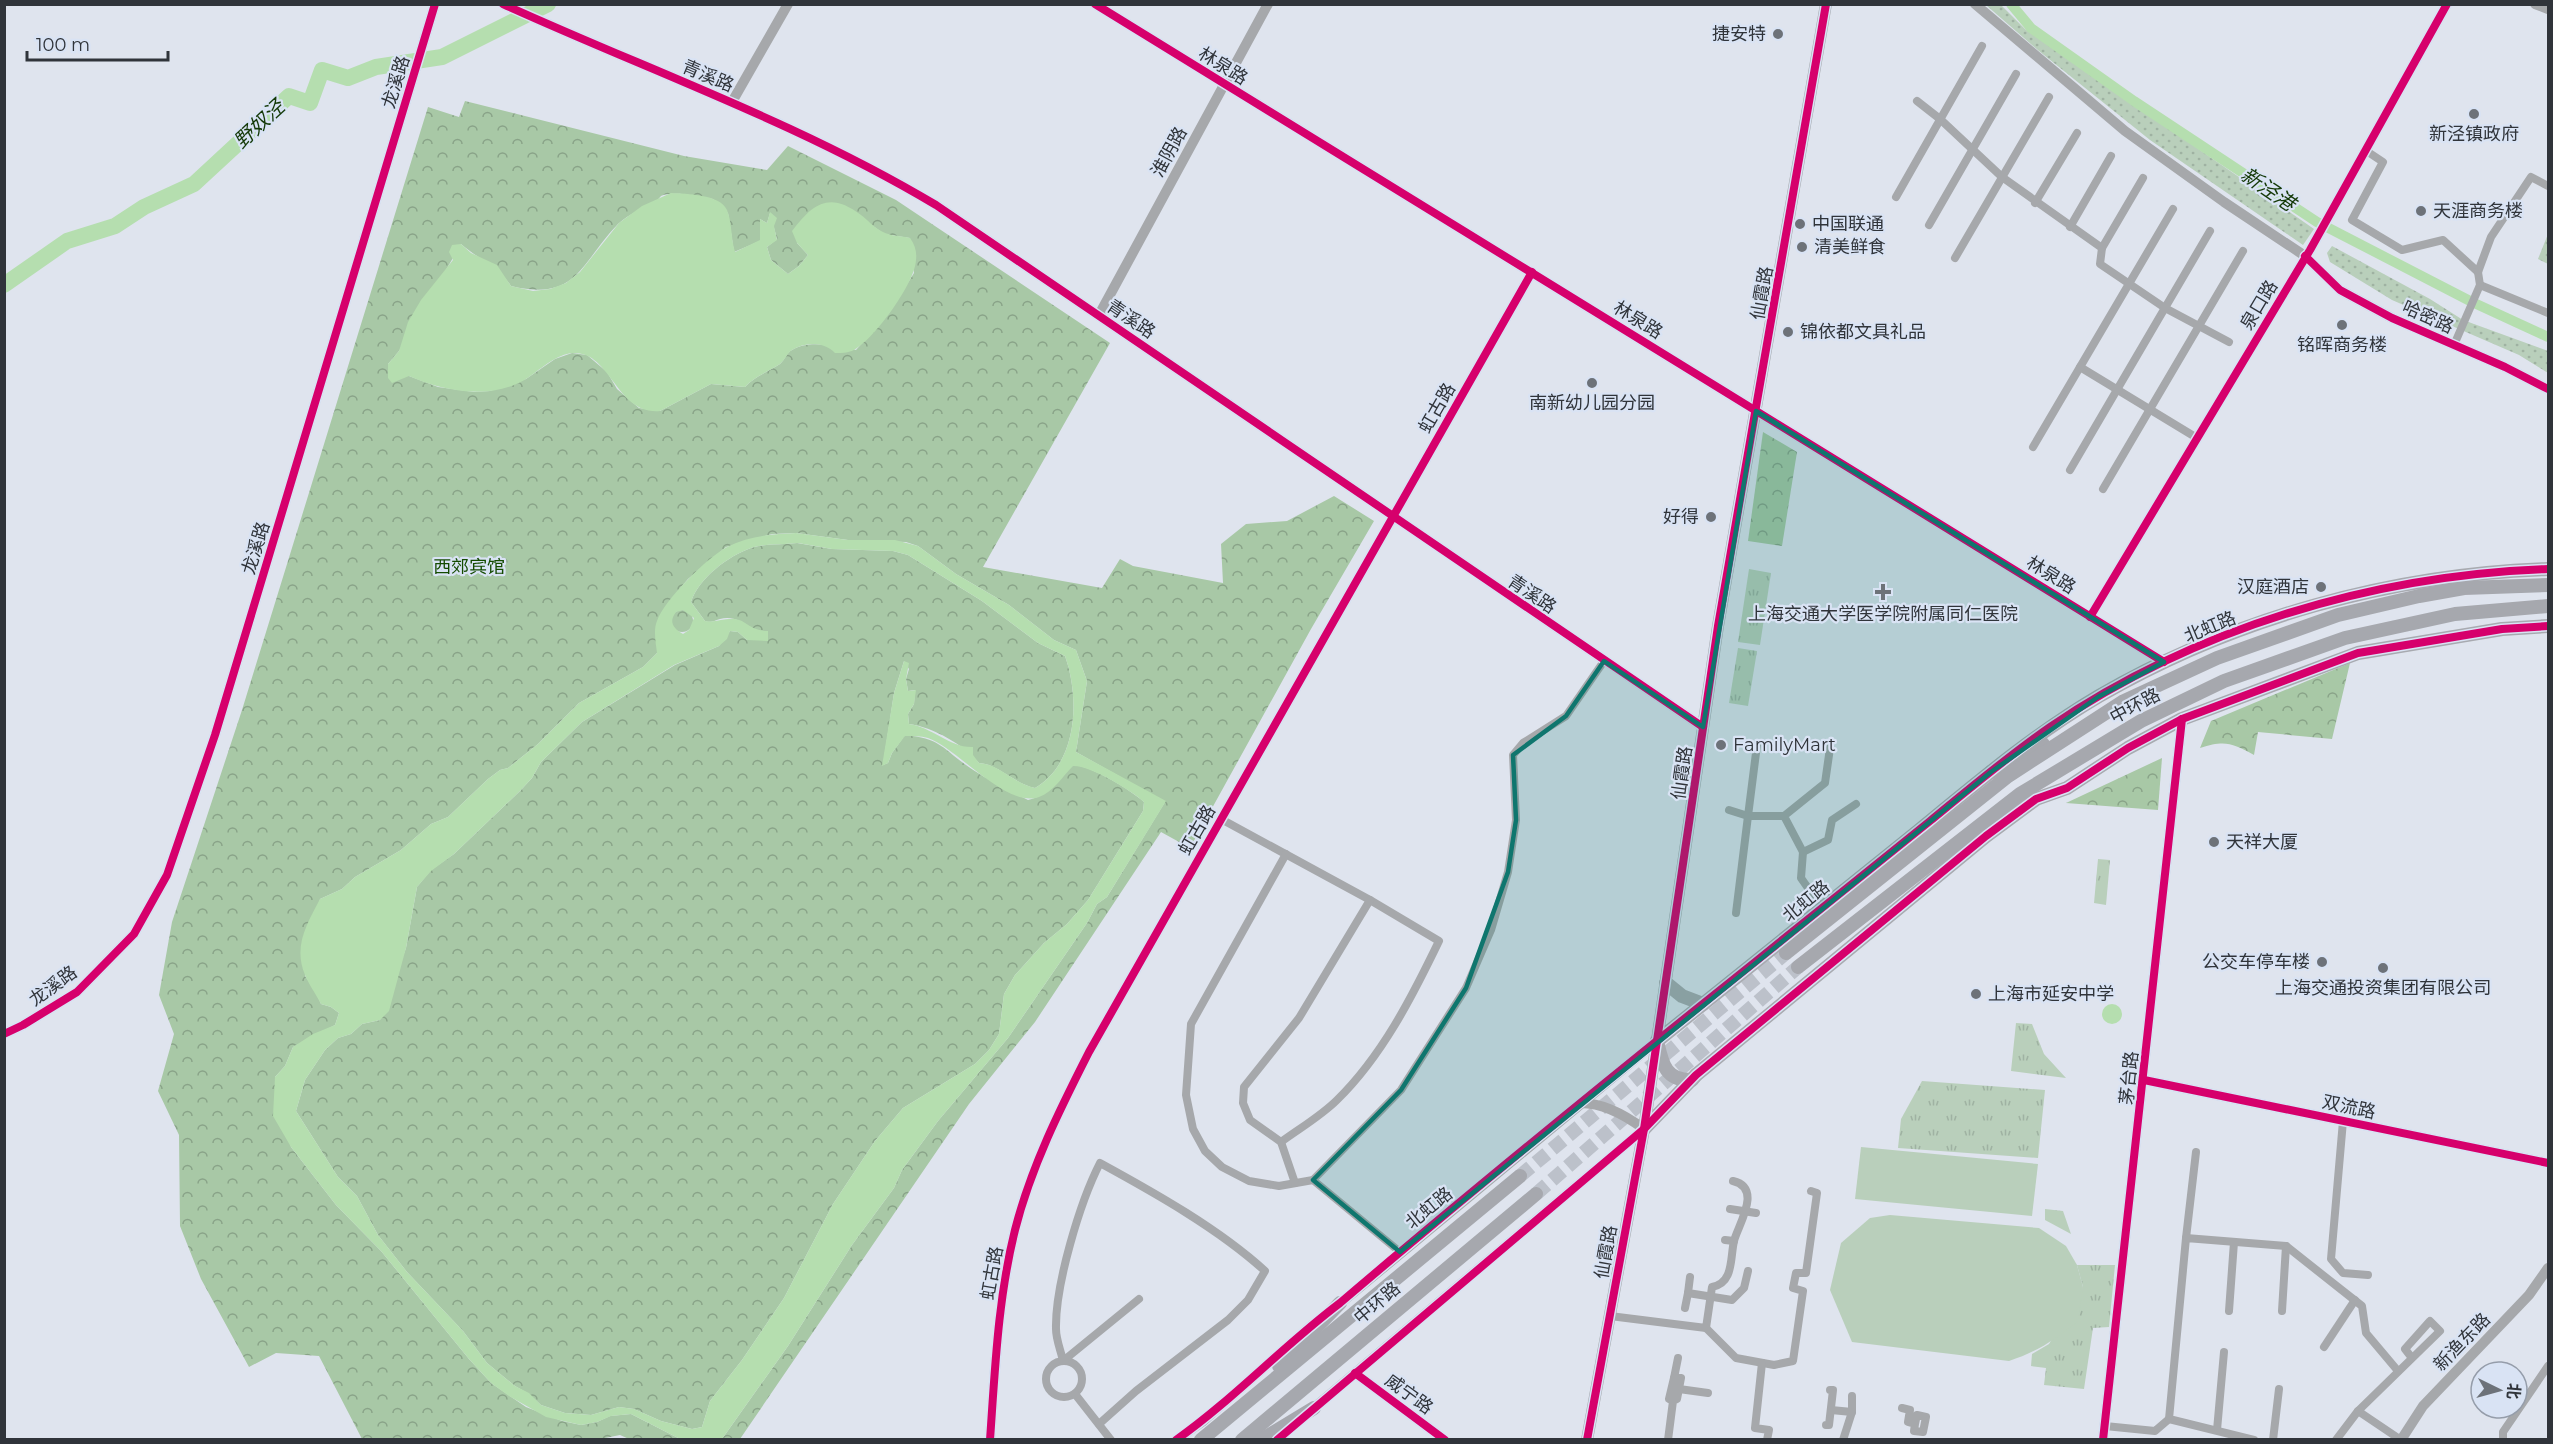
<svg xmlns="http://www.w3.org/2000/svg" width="2553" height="1444" font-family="Montserrat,'Noto Sans SC',sans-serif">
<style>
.grass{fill:url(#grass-tufts)}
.forest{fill:url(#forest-crowns);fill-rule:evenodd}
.park{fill:url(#park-dots)}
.pitch{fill:#b9cfbb}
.water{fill:#b5deaf;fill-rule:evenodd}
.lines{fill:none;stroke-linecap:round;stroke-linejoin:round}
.canal{stroke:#b5deaf;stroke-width:10}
.river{stroke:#b5deaf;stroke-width:16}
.trunk-tunnel{stroke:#bcc1ca;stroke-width:14;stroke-dasharray:14 7;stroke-linecap:butt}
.minor{stroke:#a6a8ab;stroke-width:8}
.tertiary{stroke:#a6a8ab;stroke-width:10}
.secondary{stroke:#a4a8ad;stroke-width:12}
.primary{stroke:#a8aab0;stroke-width:14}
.trunk{stroke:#a6a8ae;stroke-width:14}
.cycleway-casing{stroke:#d9e3f4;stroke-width:11}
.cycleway{stroke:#d6006c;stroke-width:8}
.marked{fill:#0f766e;fill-opacity:0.2;stroke:#0f766e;stroke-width:4.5;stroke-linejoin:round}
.poi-dot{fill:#6d7279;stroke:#d9e3f4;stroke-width:2}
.labels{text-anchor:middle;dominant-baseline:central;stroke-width:4.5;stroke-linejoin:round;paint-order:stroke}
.poi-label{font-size:18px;fill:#30343a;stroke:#d9e3f4;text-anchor:start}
.street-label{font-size:18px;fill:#30343a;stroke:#d9e3f4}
.park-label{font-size:18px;fill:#144b00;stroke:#d9e3f4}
.water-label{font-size:20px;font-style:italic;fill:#143907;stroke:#d9e3f4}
</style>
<defs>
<pattern id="grass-tufts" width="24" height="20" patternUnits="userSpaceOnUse" patternTransform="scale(1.5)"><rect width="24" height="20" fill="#b9cfbb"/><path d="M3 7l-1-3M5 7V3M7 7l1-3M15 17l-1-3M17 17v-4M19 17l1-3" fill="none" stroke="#9fb2a2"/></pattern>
<pattern id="forest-crowns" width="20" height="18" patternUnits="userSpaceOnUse" patternTransform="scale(1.5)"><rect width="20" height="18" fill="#a8c8a6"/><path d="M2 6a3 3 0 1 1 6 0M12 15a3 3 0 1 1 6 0" fill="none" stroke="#89a388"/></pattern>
<pattern id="park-dots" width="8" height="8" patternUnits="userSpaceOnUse" patternTransform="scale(1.5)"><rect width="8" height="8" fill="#b9cfbb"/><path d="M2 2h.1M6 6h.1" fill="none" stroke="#9fb2a2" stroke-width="1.8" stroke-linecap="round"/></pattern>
</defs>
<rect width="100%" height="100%" fill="#dfe4ee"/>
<g class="grass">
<path d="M1749 569 1771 573 1760 645 1738 642Z"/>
<path d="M1738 648 1757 651 1748 706 1729 703Z"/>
<path d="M2098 859 2110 860 2106 905 2094 903Z"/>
<path d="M2016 1023 2032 1024 2044 1054 2066 1078 2011 1071Z"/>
<path d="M1922 1081 2045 1090 2038 1158 1898 1148 1901 1119Z"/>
<path d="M2045 1209 2063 1211 2071 1234 2045 1220Z"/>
<path d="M2077 1265H2115L2109 1327 2093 1328 2084 1389 2044 1385 2046 1368 2031 1366 2032 1354 2049 1344 2083 1287Z"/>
</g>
<g class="forest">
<path d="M465 101 684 156 767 170 788 146 896 200 1110 343 983 567 1102 588 1120 559 1133 566 1223 583 1221 544 1246 524 1287 521 1334 496 1374 521 1311 629 1190 848 1161 832 1035 1022 969 1104 740 1439H722L788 1346 852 1245 894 1188 902 1170 938 1121 1008 1038 1087 923 1097 904 1107 897 1165 802 1076 752 1087 681 1076 650 1054 640 1009 605 956 574 918 546 906 542 848 540 796 533 772 534 726 547 688 579 677 592 657 653 643 667 579 703 538 744 508 768 500 770 488 779 448 817 431 824 401 850 355 877 342 889 320 899 305 976 314 988 321 1004 331 1007 339 1013 335 1025 293 1047 285 1066 275 1077 291 1147 336 1205 381 1251 469 1359 491 1383 526 1407 562 1421 581 1425 597 1422 610 1416 631 1414 680 1439H629L620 1435 595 1440 362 1439 319 1356 276 1353 249 1367 201 1279 180 1226 179 1135 158 1091 174 1034 159 995 172 922 242 710 428 107 459 117ZM684 194 713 199 728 213 734 252 760 241V219L767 223 770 213 777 239 767 247 771 260 788 274 799 266 808 255 797 243 873 226 884 234 910 238 914 273 889 313 856 350C835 347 811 339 792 350 786 353 785 360 780 364 768 372 755 376 745 387L711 384 660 411 639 408 617 389 607 372 587 355 572 353 555 359 526 379 490 391 474 392 438 387 409 376 388 364 399 351 461 244C478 259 498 266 511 286 578 302 580 263 618 224 629 214 642 209 654 202 657 201 659 198 661 196 667 193 678 194 684 194Z"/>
<path d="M1763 432 1797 452 1782 546 1748 541Z"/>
<path d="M797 543 832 549 893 551 908 555 982 601 1038 643 1065 656C1080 698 1078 763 1035 788 1013 783 998 764 979 763 964 745 933 727 909 724L908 714 914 704 915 690 908 691 906 679 909 669 904 661 894 693 883 765 888 763 892 753 905 735C940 739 940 746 966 765 985 779 1008 789 1028 800 1049 795 1058 780 1073 765 1090 765 1131 790 1144 802L1143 811 1088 900 1067 924 1044 943 1015 975 1004 994 999 1034 989 1050 975 1064 903 1108 875 1141 833 1204 784 1298 742 1360 710 1401 702 1427 692 1429 661 1421 634 1409 619 1407 591 1415 565 1413 541 1405 529 1394 515 1386 487 1363 463 1331 407 1272 378 1235 357 1196 338 1177 296 1111 305 1080 325 1050 338 1038 351 1034 362 1024 380 1020 406 948 417 887 431 870 454 854 520 791 532 778 541 762 582 722 675 665 719 646 730 631 738 632 747 640 754 630C744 623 733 615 720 619 713 621 712 623 705 621L691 602C698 579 728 556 751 548 766 543 782 545 797 543Z"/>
<circle cx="682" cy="621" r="11"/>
<path d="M2350 663 2332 739 2258 732 2254 755C2232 743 2225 740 2200 748L2211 721Z"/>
<path d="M2162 758 2158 810 2066 803Z"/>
</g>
<g class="park">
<path d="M1986 5H2001L2025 29 2314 229 2303 245 2150 140 2039 51Z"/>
<path d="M2548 234V264L2538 259Z"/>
<path d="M2332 246 2430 299 2463 320 2548 351V373L2519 355 2392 300 2330 262 2327 253Z"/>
</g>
<g class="pitch">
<path d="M1861 1147 2038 1164 2032 1216 1855 1199Z"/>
<path d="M1890 1215 2039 1228 2066 1246 2077 1265 2083 1287 2078 1321C2056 1339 2037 1352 2009 1361L1852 1342 1830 1290 1841 1243 1870 1218Z"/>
</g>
<g class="water">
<path d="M671 193C686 194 720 194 727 210 732 222 731 239 735 252L760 240V219L767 223 770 212 777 218 774 226 777 240 767 247 771 260 788 274 799 266 808 255 797 243 792 231C813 203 830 191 861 215 868 220 874 228 883 232 890 236 902 236 910 238 915 245 917 252 916 260 915 283 876 336 857 348 850 353 843 353 835 353 824 341 805 342 792 350 787 353 785 360 780 364 768 372 755 376 745 387L711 384 660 411C616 415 611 351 573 353 557 354 542 368 529 377 494 401 445 392 409 376L392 383 388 378V364L399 351 408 322 421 300 453 260 449 252 452 245 461 244 471 253 497 265 511 286 533 291 550 289 566 283 580 272 619 223 642 206Z"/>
<path d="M796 533 848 540H895L918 546 956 574 1009 605 1054 640 1076 650 1087 681 1076 752 1166 801 1107 897 1097 904 1087 923 1008 1038 938 1121 902 1170 894 1188 852 1245 788 1346 722 1439H680L631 1414 611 1416 597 1422 581 1425 546 1417 509 1396 491 1383 469 1359 381 1251 336 1205 291 1147 273 1116 275 1077 285 1066 293 1047 313 1034 335 1025 339 1013 331 1007 321 1004C316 994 309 985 305 975 293 946 307 924 320 899L342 889 355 877 401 850 431 824 448 817 488 779 500 770 508 768 538 744 579 703 643 667 657 653C656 644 653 630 657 621 664 600 708 557 727 547 749 536 772 534 796 533ZM798 543 832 549 893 551 908 555 982 601 1038 643 1065 656C1080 698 1078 763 1035 788 1013 783 999 764 979 763L973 755V747C950 748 932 727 909 724L908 714 914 704 916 690 908 691 906 679 909 663 904 661 894 693 882 766 888 763 892 753 905 736C912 736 921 736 928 738 957 748 1007 809 1039 797 1053 792 1063 776 1073 766 1089 765 1131 790 1144 802L1143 811 1088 900 1067 924 1044 943 1015 975 1004 994 999 1034 989 1050 975 1064 903 1108 875 1141 833 1204 784 1298 742 1360 710 1401 702 1427 692 1429 661 1421 634 1409 619 1407 591 1415 565 1413 541 1405 529 1393 515 1386 487 1363 463 1331 407 1272 378 1235 357 1196 338 1177 296 1111 305 1080 325 1050 338 1038 351 1034 362 1024 380 1020 389 1011 406 948 417 887 431 871 454 854 520 791 532 778 541 762 582 722 674 665 719 646 727 639 730 631 738 632 747 640 768 641V631C748 630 748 621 735 619 724 618 715 623 705 621L691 602C698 579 728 556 751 548 766 543 782 545 798 543ZM683 610 694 618 689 630 683 634C672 628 669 621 676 612Z"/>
<circle cx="2112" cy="1014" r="10"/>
</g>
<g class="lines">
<path class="canal" d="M2011 4 2031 28 2134 101 2317 222 2472 302 2548 337"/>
<path class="river" d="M4 285 67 241 115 226 144 207 194 184 289 96 310 103 322 70 348 78 376 67 442 57 548 4"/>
<g class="trunk-tunnel">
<path d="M1520 1176 1786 953"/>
<path d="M1536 1194 1798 967"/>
</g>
<g class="minor">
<path d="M1917 101 1940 119 2002 177 2102 248 2100 264 2165 308 2229 342"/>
<path d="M2365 150 2383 162 2352 220 2402 250 2443 240 2478 272"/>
<path d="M1896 197 1982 46"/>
<path d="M2035 203 2077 133"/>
<path d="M1929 225 2016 74"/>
<path d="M2070 227 2111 156"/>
<path d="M2102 248 2143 178"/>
<path d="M1955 258 2049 97"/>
<path d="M2480 285 2548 313"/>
<path d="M2454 345 2480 285 2478 272 2491 237 2531 177 2548 186"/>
<path d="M2080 367 2197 438"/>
<path d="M2033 447 2173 209"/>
<path d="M2070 470 2210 231"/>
<path d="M2103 489 2243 251"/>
<path d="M1757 745 1748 816H1784"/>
<path d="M1729 810 1748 816 1736 913"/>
<path d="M1221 819 1370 900 1439 941C1412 997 1382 1056 1337 1100 1321 1116 1300 1128 1281 1142"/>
<path d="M1803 852 1828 840 1832 820 1856 804"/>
<path d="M1286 854 1191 1024 1186 1095 1193 1129 1205 1151 1222 1167 1249 1181 1279 1186 1313 1180 1401 1090 1466 988 1491 930 1508 872 1516 820 1513 755 1523 743 1566 716 1604 661"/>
<path d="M1822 908 1801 878 1803 852 1784 816 1825 783 1830 748"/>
<path d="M2343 1121 2331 1259 2343 1273 2368 1275"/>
<path d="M1313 1180 1400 1252"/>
<path d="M1295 1183 1281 1142 1250 1120 1243 1103 1244 1087 1299 1018 1370 900"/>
<path d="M1730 1209 1756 1213"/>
<path d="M2186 1238 2196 1152"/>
<path d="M1725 1240 1734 1241"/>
<path d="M1690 1277 1688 1293 1732 1300 1744 1288 1748 1271"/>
<path d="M1685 1308 1688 1293"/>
<path d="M2229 1311 2234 1242"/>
<path d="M2282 1311 2286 1246"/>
<path d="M1610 1316 1706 1328 1712 1287C1734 1283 1730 1258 1734 1241 1738 1225 1763 1188 1733 1181"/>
<path d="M1706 1328 1736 1358 1774 1365 1793 1361 1803 1291 1793 1288 1796 1273H1806L1817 1193 1811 1191"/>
<path d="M2324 1347 2355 1300"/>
<circle cx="1064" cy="1379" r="18"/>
<path d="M1762 1363 1755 1428 1769 1430 1767 1440"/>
<path d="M1674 1378 1678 1358"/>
<path d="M1679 1389 1708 1393"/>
<path d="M1075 1394 1111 1440"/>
<path d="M1902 1408 1910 1410 1908 1422 1915 1424 1917 1415 1926 1417 1923 1432 1914 1431 1915 1424"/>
<path d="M1831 1410 1852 1412"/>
<path d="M1099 1424 1136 1391 1228 1320 1248 1300 1265 1271C1219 1229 1155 1193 1100 1163 1080 1202 1055 1285 1056 1329 1056 1340 1061 1351 1063 1361L1139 1299"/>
<path d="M1826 1425H1829L1833 1390H1830"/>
<path d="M2105 1426 2155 1431 2169 1419"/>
<path d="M2217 1430 2224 1352"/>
<path d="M1668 1440 1673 1401 1677 1399 1681 1378H1674L1669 1399 1673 1401"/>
<path d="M1843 1440 1852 1412V1396"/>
<path d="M2254 1440 2169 1419 2186 1238 2286 1246 2362 1306 2366 1333 2398 1371"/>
<path d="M2273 1440 2279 1389"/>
<path d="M2336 1440 2358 1411"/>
<path d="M2401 1440 2358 1411 2440 1331 2430 1321 2405 1349 2412 1358"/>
<path d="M2503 1440V1432L2548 1366"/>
</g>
<g class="tertiary">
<path d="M503 4C648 70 799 123 936 205L1703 727"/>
<path d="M1095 4 2164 662"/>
<path d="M1975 4 2125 131 2224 202 2305 256 2340 290 2392 318 2505 367 2548 389"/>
<path d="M2535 4 2548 9"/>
<path d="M732 102 788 4"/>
<path d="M1099 315 1268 4"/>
<path d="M2090 617 2310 250 2447 4"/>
<path d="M4 1034 23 1025 77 992 134 934 167 875 215 735 435 4"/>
<path d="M2144 1080 2548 1163"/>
<path d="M1336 1307 1657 1041"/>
<path d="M1355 1373 1445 1440"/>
<path d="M1309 1412 1644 1129C1625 1115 1604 1103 1581 1103"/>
<path d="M990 1440C995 1369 998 1298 1015 1230 1031 1167 1060 1109 1089 1052L1532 272"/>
<path d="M1176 1440 1202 1422 1312 1325"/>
<path d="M2103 1440 2182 719"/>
<path d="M2401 1440 2423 1406 2529 1295 2548 1268"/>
</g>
<path class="secondary" d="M1587 1440 1644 1129 1718 626 1826 4"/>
<g class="primary">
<path d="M1666 983 1682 996 1703 1004"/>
<path d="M1696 1075 1692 1080C1665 1081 1662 1063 1657 1041 1742 973 1827 904 1912 836 1972 787 2031 736 2099 696 2234 618 2392 574 2548 569"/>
<path d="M1644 1129 1696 1075 1986 836 2036 799 2067 788 2128 748 2182 719 2358 653 2502 629 2548 626"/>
</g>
<g class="trunk">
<path d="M1991 772 2043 744"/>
<path d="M1786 953 2008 776 2124 701 2217 658 2338 615 2419 596 2464 588 2548 585"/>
<path d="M1798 967 2020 794 2141 721 2224 681 2345 638 2455 614 2548 606"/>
<path d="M1279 1366 1340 1303"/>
<path d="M1201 1440 1520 1176"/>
<path d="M1242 1440 1536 1194"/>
<path d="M1261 1440 1314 1408"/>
</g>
<defs>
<g id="cycleway">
<path d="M503 4C648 70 799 123 936 205L1703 727"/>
<path d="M1095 4 2164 662"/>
<path d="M2305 256 2340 290 2392 318 2505 367 2548 389"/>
<path d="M2090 617 2310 250 2447 4"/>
<path d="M4 1034 23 1025 77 992 134 934 167 875 215 735 435 4"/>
<path d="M2144 1080 2548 1163"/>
<path d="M1355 1373 1445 1440"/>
<path d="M990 1440C995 1369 998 1298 1015 1230 1031 1167 1060 1109 1089 1052L1532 272"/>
<path d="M1176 1440C1234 1399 1283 1346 1340 1303 1476 1187 1615 1074 1755 962 1813 915 1872 868 1930 821 1969 789 2008 756 2050 727 2195 628 2374 575 2548 569"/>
<path d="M1277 1440 1644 1129 1696 1075 1986 836 2036 799 2067 788 2128 748 2182 719 2358 653 2502 629 2548 626"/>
<path d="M1587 1440 1644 1129 1718 626 1826 4"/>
<path d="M2103 1440 2182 719"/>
</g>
</defs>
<use href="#cycleway" class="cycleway-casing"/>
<use href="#cycleway" class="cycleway"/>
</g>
<path class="marked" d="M1756 411 2164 662 2098 697 1991 772 1400 1252 1313 1180 1401 1090 1466 988 1508 872 1516 820 1513 755 1566 716 1604 661 1703 727Z"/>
<g class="poi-dot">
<circle cx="1778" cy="34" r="6"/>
<circle cx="2474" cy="114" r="6"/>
<circle cx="2421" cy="211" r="6"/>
<circle cx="1800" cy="224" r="6"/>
<circle cx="1802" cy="247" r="6"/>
<circle cx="2342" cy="325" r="6"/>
<circle cx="1788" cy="332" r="6"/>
<circle cx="1592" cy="383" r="6"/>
<circle cx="1711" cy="517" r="6"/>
<circle cx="2321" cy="587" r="6"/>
<path d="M1880 583h6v6h6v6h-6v6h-6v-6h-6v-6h6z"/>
<circle cx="1721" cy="745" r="6"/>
<circle cx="2214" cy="842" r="6"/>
<circle cx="2322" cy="962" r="6"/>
<circle cx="2383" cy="968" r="6"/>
<circle cx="1976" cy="994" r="6"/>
</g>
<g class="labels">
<g class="poi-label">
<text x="1766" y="34" text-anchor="end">捷安特</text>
<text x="2474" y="134" text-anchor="middle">新泾镇政府</text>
<text x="2433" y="211">天涯商务楼</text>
<text x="1812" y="224">中国联通</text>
<text x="1814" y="247">清美鲜食</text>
<text x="1800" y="332">锦依都文具礼品</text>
<text x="2342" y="345" text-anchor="middle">铭晖商务楼</text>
<text x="1592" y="403" text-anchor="middle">南新幼儿园分园</text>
<text x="1699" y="517" text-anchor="end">好得</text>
<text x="2309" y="587" text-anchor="end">汉庭酒店</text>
<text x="1883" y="614" text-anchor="middle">上海交通大学医学院附属同仁医院</text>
<text x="1733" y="745">FamilyMart</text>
<text x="2226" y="842">天祥大厦</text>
<text x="2310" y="962" text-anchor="end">公交车停车楼</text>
<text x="2383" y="988" text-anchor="middle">上海交通投资集团有限公司</text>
<text x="1988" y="994">上海市延安中学</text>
</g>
<g class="street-label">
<text transform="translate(1223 66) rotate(32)">林泉路</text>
<text transform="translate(708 76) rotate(23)">青溪路</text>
<text transform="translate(396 82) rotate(-73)">龙溪路</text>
<text transform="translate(1169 152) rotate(-61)">淮阴路</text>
<text transform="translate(1762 293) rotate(-80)">仙霞路</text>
<text transform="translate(2259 305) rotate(-59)">泉口路</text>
<text transform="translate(2428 317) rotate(24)">哈密路</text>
<text transform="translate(1131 319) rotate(34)">青溪路</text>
<text transform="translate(1638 320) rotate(32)">林泉路</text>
<text transform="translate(1437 408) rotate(-60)">虹古路</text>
<text transform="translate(256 548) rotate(-73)">龙溪路</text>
<text transform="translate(2051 575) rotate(32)">林泉路</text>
<text transform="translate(1532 594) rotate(34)">青溪路</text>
<text transform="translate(2210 627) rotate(-22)">北虹路</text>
<text transform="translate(2135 706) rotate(-28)">中环路</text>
<text transform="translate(1682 773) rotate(-82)">仙霞路</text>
<text transform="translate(1197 830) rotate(-60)">虹古路</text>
<text transform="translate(1806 901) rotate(-39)">北虹路</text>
<text transform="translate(53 986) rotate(-36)">龙溪路</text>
<text transform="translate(2129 1078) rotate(-84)">茅台路</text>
<text transform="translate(2349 1107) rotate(12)">双流路</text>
<text transform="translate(1429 1208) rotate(-39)">北虹路</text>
<text transform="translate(1606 1252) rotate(-80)">仙霞路</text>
<text transform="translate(992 1273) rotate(-80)">虹古路</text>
<text transform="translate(1377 1303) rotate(-40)">中环路</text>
<text transform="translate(2462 1342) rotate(-46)">新渔东路</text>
<text transform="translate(1409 1394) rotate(36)">威宁路</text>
</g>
<g class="park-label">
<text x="469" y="567">西郊宾馆</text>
</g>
<g class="water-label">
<text transform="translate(259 124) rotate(-43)">野奴泾</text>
<text transform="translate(2268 189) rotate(34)">新泾港</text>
</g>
</g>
<rect width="2553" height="1444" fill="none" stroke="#30343a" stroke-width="12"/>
<g transform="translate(2499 1390) rotate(95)"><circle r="28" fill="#d9e3f4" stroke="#959daa" stroke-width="1.5"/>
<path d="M0-4.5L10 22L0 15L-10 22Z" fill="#6d7279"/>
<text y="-9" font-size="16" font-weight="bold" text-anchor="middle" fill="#30343a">北</text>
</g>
<path d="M27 51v9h141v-9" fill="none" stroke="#30343a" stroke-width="3"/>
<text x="36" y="51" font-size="18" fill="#30343a" stroke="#d9e3f4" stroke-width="4.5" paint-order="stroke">100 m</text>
</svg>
